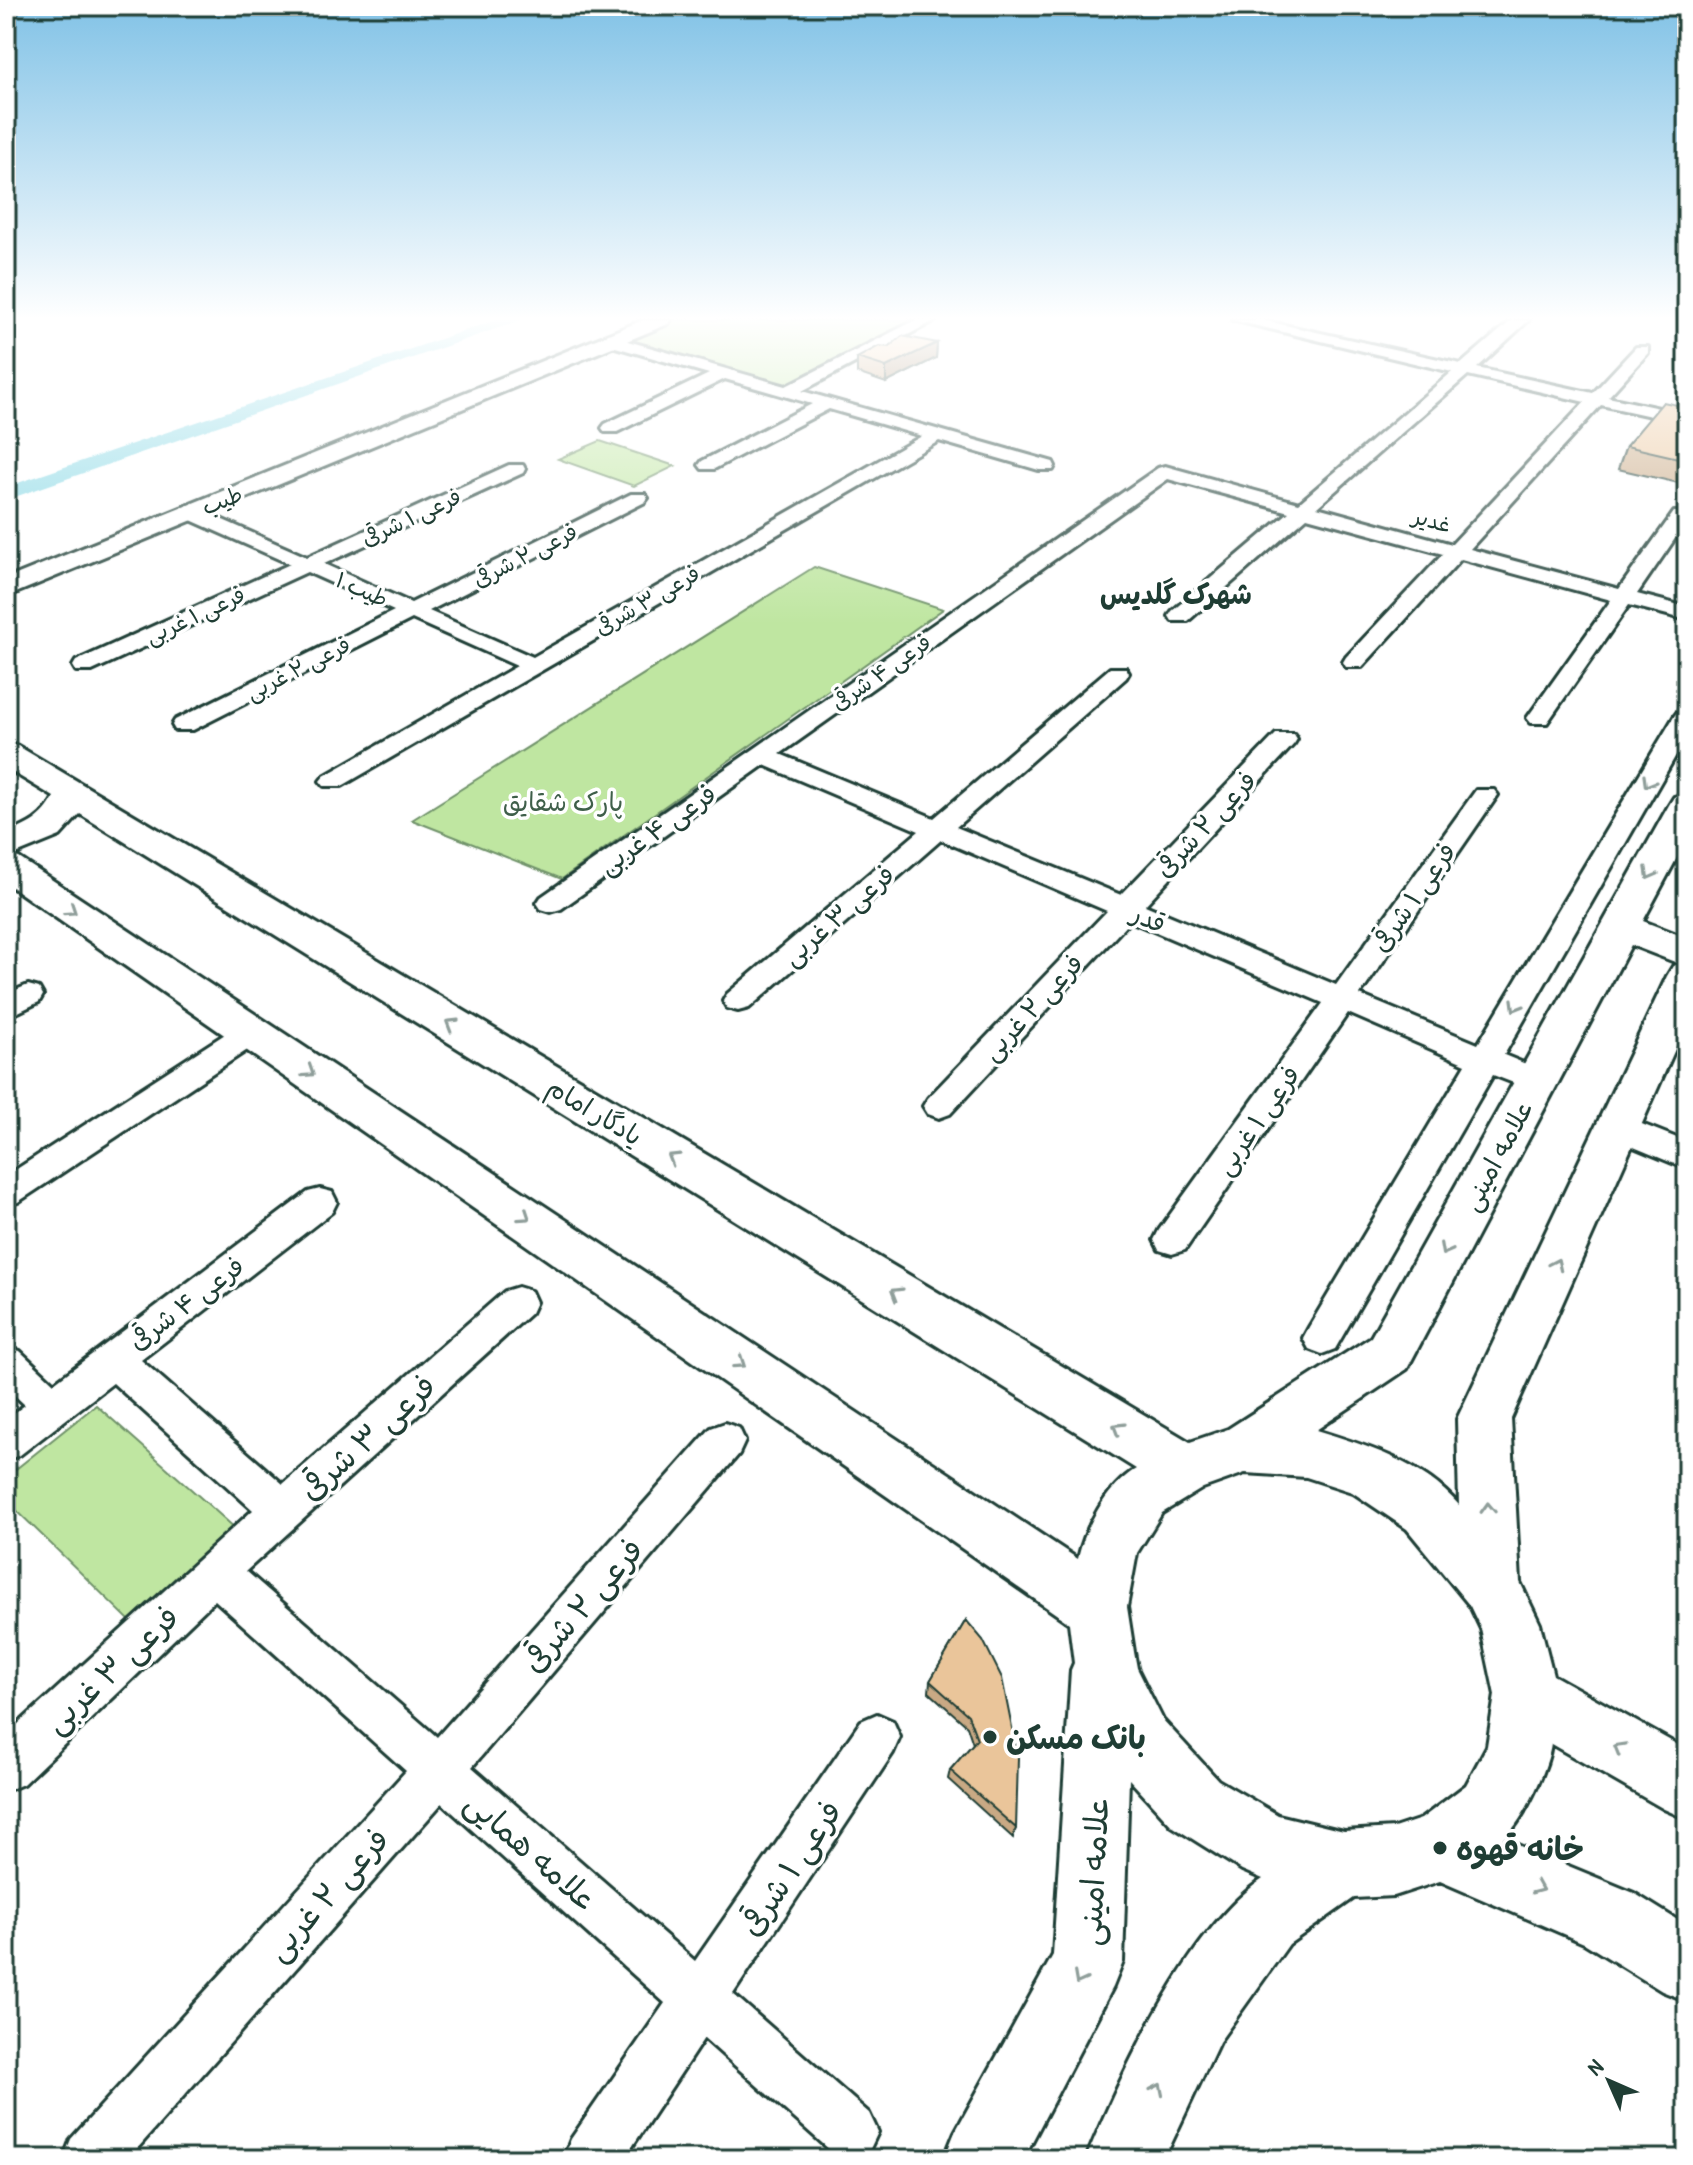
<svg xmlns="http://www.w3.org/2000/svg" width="1693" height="2165" font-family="'Patrick Hand','Playpen Sans Arabic',sans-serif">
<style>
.green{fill:#bfe6a1;stroke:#6f926a;stroke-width:2}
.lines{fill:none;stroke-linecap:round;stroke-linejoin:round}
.canal{fill:#87d7e4;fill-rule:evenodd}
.minor-casing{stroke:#1f3d34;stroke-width:6}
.tertiary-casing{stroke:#1f3d34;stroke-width:6}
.secondary-casing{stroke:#1f3d34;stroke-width:6}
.minor{fill:#fff;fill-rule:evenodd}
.tertiary{fill:#fff;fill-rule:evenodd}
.secondary{fill:#fff;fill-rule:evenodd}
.wall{fill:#c9a984;stroke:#1f3d34;stroke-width:2}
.shaded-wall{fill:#a48a6c;stroke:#1f3d34;stroke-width:2}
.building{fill:#eac59a;stroke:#1f3d34;stroke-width:2}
.oneway{stroke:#8f9e9a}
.poi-dot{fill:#1f3d34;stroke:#fff;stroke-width:3}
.labels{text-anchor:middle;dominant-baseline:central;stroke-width:7;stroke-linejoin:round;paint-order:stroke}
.far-street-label{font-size:22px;fill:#1f3d34;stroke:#fff}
.park-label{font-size:26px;fill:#3f5f4a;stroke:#fff}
.street-label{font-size:26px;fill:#1f3d34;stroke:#fff}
.far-district-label{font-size:28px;font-weight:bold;fill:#1f3d34;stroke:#fff}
.near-street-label{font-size:32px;fill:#1f3d34;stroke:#fff}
.near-poi-label{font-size:32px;font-weight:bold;fill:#1f3d34;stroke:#fff;text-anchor:start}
</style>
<rect width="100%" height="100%" fill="#fff"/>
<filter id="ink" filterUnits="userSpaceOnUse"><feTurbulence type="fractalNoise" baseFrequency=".0125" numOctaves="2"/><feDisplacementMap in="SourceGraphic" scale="16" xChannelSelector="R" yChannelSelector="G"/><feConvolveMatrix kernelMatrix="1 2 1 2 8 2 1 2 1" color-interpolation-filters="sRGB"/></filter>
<g filter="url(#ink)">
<g class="green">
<path d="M672 320H908L915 322 786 387 625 340Z"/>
<path d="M600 441 675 466 634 486 558 459Z"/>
<path d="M814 567 943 609 562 879 412 820Z"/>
<path d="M96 1405 236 1529 132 1623 6 1500V1477Z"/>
</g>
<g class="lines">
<path class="canal" d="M496 320H521L6 500V487Z"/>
<defs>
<g id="minor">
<path d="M916 320H936L802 391 1053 462 1055 466 1053 470H1039L939 441 342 786H324L320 781 324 776 517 666 412 619 193 730H175L172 725 175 720 394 611 307 572 92 671H76L73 666 76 661 290 564 184 517 181 513 184 509H198L307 557 509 465H523L525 469 523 473 324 564 411 603 631 494H645L648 498 645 502 429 611 533 657 922 436 829 409 714 469H702L699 465 702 461 812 404 725 379 617 432H605L602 428 605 424 709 374 605 344V338H617L786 386Z"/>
<path d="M1232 320H1262L1461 364 1512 320H1529L1477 368 1593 393 1636 347H1648V353L1608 397 1687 414V424L1601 405 1470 549 1619 589 1674 512H1687V521L1637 594 1687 607V620L1629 605 1547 723H1531L1527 718 1611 600 1461 559 1362 667H1346L1343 662 1346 657 1443 554 1307 517 1188 621H1172L1169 616 1172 611 1289 512 1168 479 780 754 934 818 1110 668H1126L1129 673 1126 678 956 827 1121 895 1276 734H1294L1297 739 1294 744 1145 905 1336 985 1476 790H1494L1498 795 1360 995 1478 1044 1675 715 1679 710 1687 708V736L1504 1055 1548 1073 1553 1081 1548 1089 1537 1092 1493 1075 1335 1349 1322 1354 1309 1349 1303 1338 1309 1327 1466 1064 1348 1013 1185 1250 1172 1254 1159 1250 1154 1240 1159 1230 1323 1003 1130 921 950 1114 939 1118 928 1114 923 1106 928 1098 1107 911 941 840 749 1008 738 1011 727 1008 723 1001 727 994 919 831 764 765 561 909 551 912 541 909 537 903 541 897 1158 468 1165 466 1299 503 1452 372ZM1468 375 1585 402 1452 544 1317 507Z"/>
<path d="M28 985 39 988 43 995 39 1002 6 1018V994Z"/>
<path d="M250 1022 261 1025 265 1033 261 1041 18 1202 6 1206V1176L239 1025Z"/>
<path d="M1619 1115 1687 1142V1169L1607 1136 1603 1127 1607 1118Z"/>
<path d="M320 1189 332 1192 337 1202 332 1212 141 1360 283 1484 505 1291 518 1287 531 1291 536 1302 531 1313 246 1571 437 1737 711 1428 725 1423 739 1428 745 1441 739 1454 472 1767 695 1961 861 1721 877 1714 893 1721 900 1737 893 1753 733 1994 869 2113 878 2132 869 2151 851 2159 831 2151 704 2038 624 2159H563L571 2139 665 2003 442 1803 128 2159H63L71 2139 406 1771 215 1600 23 1784 6 1791V1735L253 1510 113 1383 20 1455 6 1460V1419L25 1405 6 1387V1347L20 1351 54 1383 308 1192Z"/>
</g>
<path id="tertiary" d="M643 320H671L668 324 6 597V579Z"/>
<path id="secondary" d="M6 743 18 746 1190 1442 1228 1429 1371 1337 1669 805 1674 797 1687 794V839L1643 921 1687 938V1022L1511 1419 1520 1582 1540 1624 1553 1675 1687 1750V1819L1664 1809 1551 1744C1548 1769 1522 1824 1503 1839L1634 1893 1687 1926V2001L1662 1991 1584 1943 1440 1881 1394 1896 1354 1898 1289 1944 1219 2042 1164 2159H1086C1120 2076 1189 1928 1263 1879L1242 1870 1172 1826 1129 1779 1123 1962 1113 1987 1023 2159H944L955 2132 1053 1955 1071 1670 1074 1663 1069 1623 6 883V834C27 826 44 818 54 797L6 768ZM80 814 1136 1469C1107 1486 1085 1527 1078 1559L19 858 11 856 60 836ZM1631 945 1680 964 1673 966 1667 976 1457 1419 1459 1505C1423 1463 1368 1446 1316 1430L1407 1369ZM1245 1473 1306 1477 1352 1492 1407 1529 1470 1606 1481 1629 1495 1695 1487 1746 1466 1785 1421 1819 1394 1828 1344 1831 1278 1815 1218 1780 1163 1720 1137 1668 1134 1652 1127 1607 1137 1553 1162 1513 1203 1488Z"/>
</defs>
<use href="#minor" class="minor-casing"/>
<use href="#tertiary" class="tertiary-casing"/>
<use href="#secondary" class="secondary-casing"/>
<use href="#minor" class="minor"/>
<use href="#tertiary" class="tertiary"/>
<use href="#secondary" class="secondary"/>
</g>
<g class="wall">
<path d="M937 343 936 358 886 383 857 373V358Z"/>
<path d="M1687 407V485L1618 469 1626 446Z"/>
<path d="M966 1620 1016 1828 1013 1838 948 1779 950 1770 973 1744 967 1726 929 1692 930 1681Z"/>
</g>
<path class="shaded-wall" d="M937 343 936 358 886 383V367Z"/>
<g class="building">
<path d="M902 336 937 343 886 367 857 358 879 346 889 347Z"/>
<path d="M1663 402 1687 407V460L1626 446Z"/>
<path d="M966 1620 983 1640 1002 1678 1018 1758 1016 1828 950 1770 977 1739 968 1715 930 1681Z"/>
</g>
<defs><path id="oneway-chevron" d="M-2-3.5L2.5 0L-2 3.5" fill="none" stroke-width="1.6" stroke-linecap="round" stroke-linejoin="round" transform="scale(2)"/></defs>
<g class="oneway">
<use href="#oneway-chevron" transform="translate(1648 782) rotate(120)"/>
<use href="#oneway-chevron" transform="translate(1650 874) rotate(119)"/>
<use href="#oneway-chevron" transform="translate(71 910) rotate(34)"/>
<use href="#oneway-chevron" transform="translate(1516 1006) rotate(120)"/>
<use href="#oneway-chevron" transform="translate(451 1024) rotate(-149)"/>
<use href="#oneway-chevron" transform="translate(309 1072) rotate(33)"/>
<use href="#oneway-chevron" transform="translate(673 1158) rotate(-149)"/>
<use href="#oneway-chevron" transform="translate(525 1216) rotate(34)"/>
<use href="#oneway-chevron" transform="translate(1445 1250) rotate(118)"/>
<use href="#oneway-chevron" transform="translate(1556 1264) rotate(-65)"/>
<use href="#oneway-chevron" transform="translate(896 1293) rotate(-149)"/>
<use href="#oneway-chevron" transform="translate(740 1363) rotate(34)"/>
<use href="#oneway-chevron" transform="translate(1118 1428) rotate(-149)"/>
<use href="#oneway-chevron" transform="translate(1488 1508) rotate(-92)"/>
<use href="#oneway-chevron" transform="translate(1619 1748) rotate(-150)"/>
<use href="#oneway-chevron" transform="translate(1538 1888) rotate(23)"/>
<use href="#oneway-chevron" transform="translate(1079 1979) rotate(118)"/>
<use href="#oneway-chevron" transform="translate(1158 2089) rotate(-64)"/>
</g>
</g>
<linearGradient id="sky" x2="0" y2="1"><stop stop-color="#81c2e6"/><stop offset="0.51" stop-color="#fff"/><stop offset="1" stop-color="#fff" stop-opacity="0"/></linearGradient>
<rect width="1693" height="624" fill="url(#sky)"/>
<g class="poi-dot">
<circle cx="990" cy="1737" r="8"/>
<circle cx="1440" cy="1848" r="8"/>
</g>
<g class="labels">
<g class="far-street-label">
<text transform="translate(222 500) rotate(-22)">طیب</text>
<text transform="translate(411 517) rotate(-25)">فرعی ۱ شرقی</text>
<text transform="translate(1432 520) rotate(15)">غدیر</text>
<text transform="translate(525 555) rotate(-27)">فرعی ۲ شرقی</text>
<text transform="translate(362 589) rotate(24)">طیب ۱</text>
<text transform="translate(647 600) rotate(-30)">فرعی ۳ شرقی</text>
<text transform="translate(195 615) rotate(-25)">فرعی ۱ غربی</text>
<text transform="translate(298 668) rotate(-27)">فرعی ۲ غربی</text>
<text transform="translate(881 672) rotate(-35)">فرعی ۴ شرقی</text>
</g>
<g class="park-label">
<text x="563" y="801">پارک شقایق</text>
</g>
<g class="street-label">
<text transform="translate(1205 824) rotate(-47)">فرعی ۲ شرقی</text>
<text transform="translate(657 829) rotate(-35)">فرعی ۴ غربی</text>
<text transform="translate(1413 897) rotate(-55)">فرعی ۱ شرقی</text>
<text transform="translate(838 915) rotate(-41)">فرعی ۳ غربی</text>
<text transform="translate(1149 918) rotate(23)">قدر</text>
<text transform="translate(1032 1007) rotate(-47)">فرعی ۲ غربی</text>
<text transform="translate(595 1111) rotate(31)">یادگار امام</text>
<text transform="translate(1257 1120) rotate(-55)">فرعی ۱ غربی</text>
<text transform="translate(1497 1155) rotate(-62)">علامه امینی</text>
<text transform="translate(186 1303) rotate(-37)">فرعی ۴ شرقی</text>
</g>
<g class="far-district-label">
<text x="1176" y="594">شهرک گلدیس</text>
</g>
<g class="near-street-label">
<text transform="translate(367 1437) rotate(-42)">فرعی ۳ شرقی</text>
<text transform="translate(582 1605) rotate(-49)">فرعی ۲ شرقی</text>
<text transform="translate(111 1669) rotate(-43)">فرعی ۳ غربی</text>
<text transform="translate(532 1851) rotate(41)">علامه همایی</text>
<text transform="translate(790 1868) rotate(-56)">فرعی ۱ شرقی</text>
<text transform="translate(1093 1871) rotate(-87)">علامه امینی</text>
<text transform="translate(327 1894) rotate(-48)">فرعی ۲ غربی</text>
</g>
<g class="near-poi-label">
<text x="1006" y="1737">بانک مسکن</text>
<text x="1456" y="1848">خانه قهوه</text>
</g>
</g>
<rect width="1693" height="2165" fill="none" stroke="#fff" stroke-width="32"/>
<rect x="16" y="16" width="1661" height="2133" fill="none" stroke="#1f3d34" stroke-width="3" filter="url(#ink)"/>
<g transform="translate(1609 2081) rotate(315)" stroke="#ffffff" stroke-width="6" paint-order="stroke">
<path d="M0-6L14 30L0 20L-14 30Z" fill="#1f3d34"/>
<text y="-12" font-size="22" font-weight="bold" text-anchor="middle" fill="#1f3d34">N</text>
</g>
</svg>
